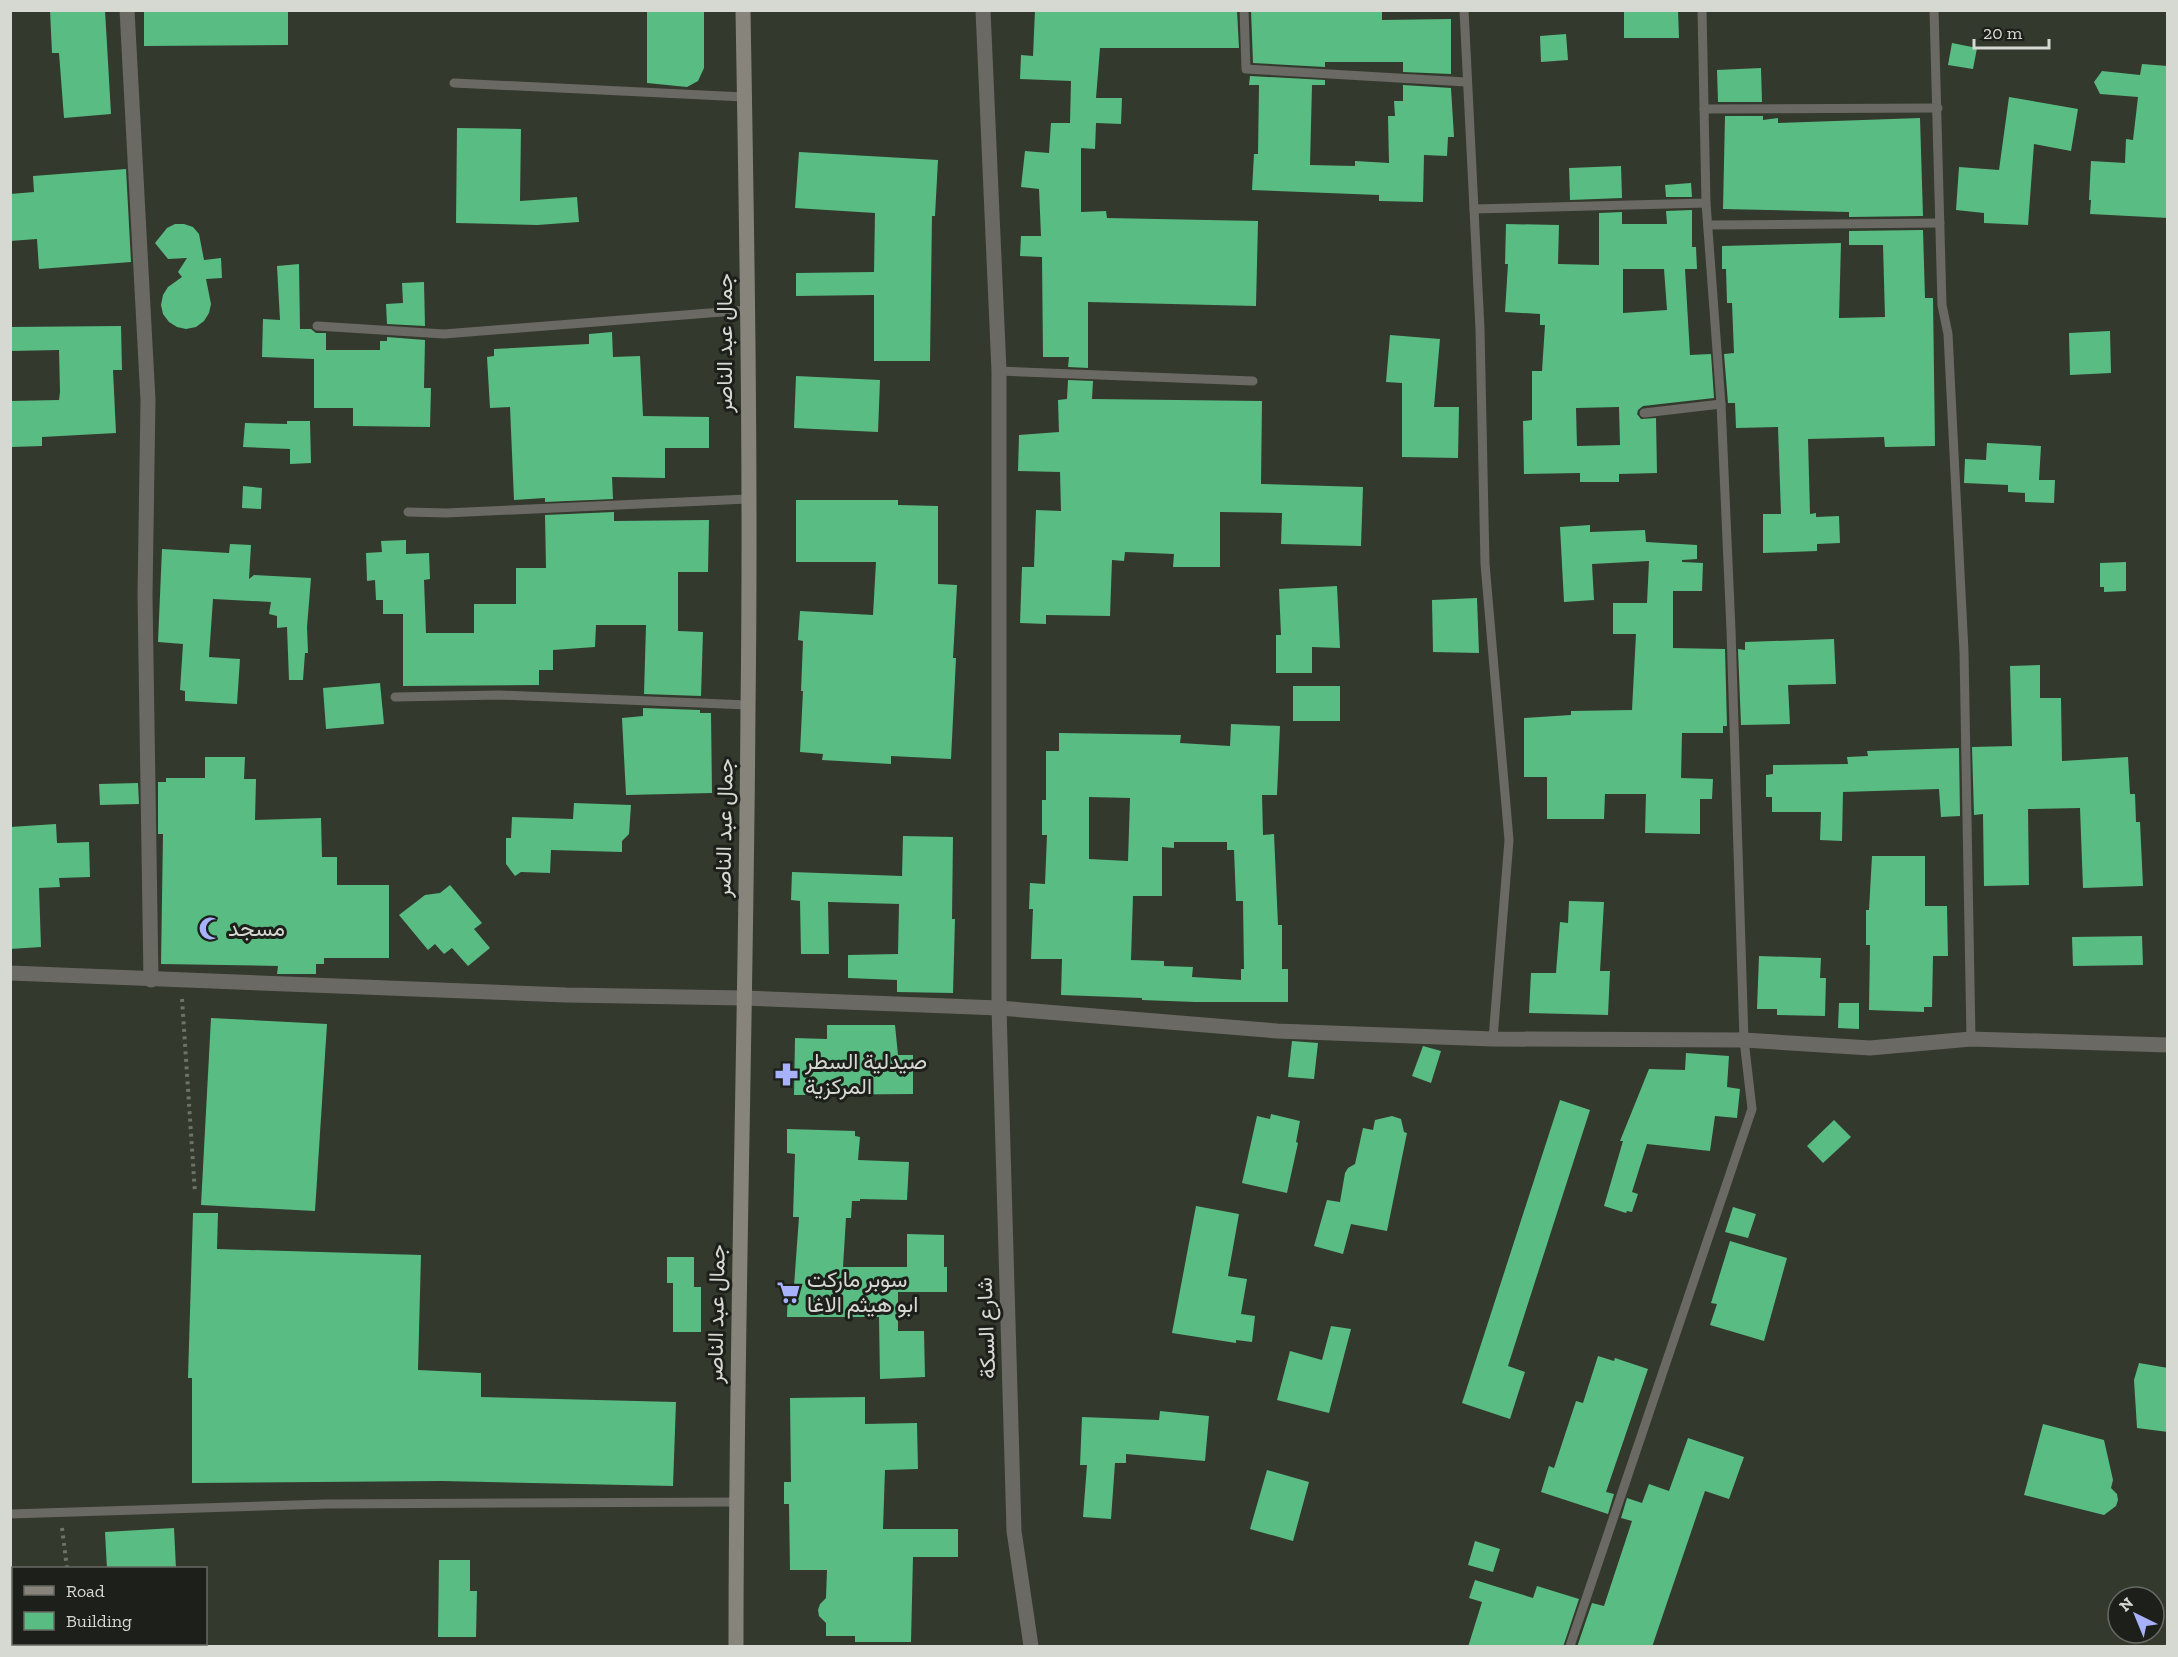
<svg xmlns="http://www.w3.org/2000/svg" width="2178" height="1657" font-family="'Zilla Slab',Vazirmatn,serif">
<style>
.building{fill:#59bc83;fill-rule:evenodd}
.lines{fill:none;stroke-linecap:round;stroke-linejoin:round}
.path{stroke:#6e7267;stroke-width:4;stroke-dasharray:3 4.5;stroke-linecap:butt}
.lane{stroke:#6b6963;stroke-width:9}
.street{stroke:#6b6963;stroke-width:15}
.secondary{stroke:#87857b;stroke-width:15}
.labels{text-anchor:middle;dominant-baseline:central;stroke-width:6;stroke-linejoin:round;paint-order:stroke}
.street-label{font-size:22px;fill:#d6d9d1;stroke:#1d201a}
.poi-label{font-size:22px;fill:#d6d9d1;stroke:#1d201a;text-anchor:start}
</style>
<rect width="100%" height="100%" fill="#34392d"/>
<g class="building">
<path d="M50 10H105L111 114 64 118 59 53H52Z"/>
<path d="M144 10H288V45L144 46Z"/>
<path d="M647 10H704V68L698 81 687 87 647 83Z"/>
<path d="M1035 10H1237L1239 48H1100L1096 98H1122L1121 124 1096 123 1095 149 1081 148V212L1106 211 1107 218 1258 221 1256 306 1088 302V368L1068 367 1069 357H1043L1042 257 1020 256 1021 236H1041L1039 189 1021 187 1025 151 1049 153 1051 123H1070L1071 81 1020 79 1021 55 1033 56Z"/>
<path d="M1251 10H1382V20L1451 19V74L1403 72V62H1325V67L1253 63Z"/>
<path d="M1624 10H1678L1679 38H1624Z"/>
<path d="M1566 34 1568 60 1541 62 1540 36Z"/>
<path d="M1952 43 1977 48 1973 69 1948 65Z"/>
<path d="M2142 64 2168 66V218L2090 214 2091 200H2089L2091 161 2125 163 2126 139 2133 140 2138 97 2100 94 2094 82 2102 71 2140 75Z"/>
<path d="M1761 68 1762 102H1718L1717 70Z"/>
<path d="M1250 76 1325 80V85H1312L1310 165 1355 166V161L1389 163 1388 116H1395L1394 101H1403V85L1451 88 1454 137H1448L1447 156 1424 155 1423 202 1379 201V195L1252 190 1254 154H1258L1259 85H1249Z"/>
<path d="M2009 97 2078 109 2071 151 2034 144 2028 225 1984 223V213L1956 210 1959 167 1999 170Z"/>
<path d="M1725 116H1763V120L1778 118V123L1920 118 1923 216 1849 217V212L1723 209Z"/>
<path d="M457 128 521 129 520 201 577 197 579 222 537 225 456 223Z"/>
<path d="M799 152 938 160 935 216H932L930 361H874V295L796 296V273L874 272 875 213 795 208Z"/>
<path d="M1621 166 1622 198 1570 200 1569 168Z"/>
<path d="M126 169 131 262 39 269 37 239 10 241V194L34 192 33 176Z"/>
<path d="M1691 183 1692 197H1666L1665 185Z"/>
<path d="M1692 210V247H1696L1697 269H1685L1690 355 1711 354 1714 398 1643 406 1638 410 1637 414 1641 419 1656 418 1657 473 1619 474V482H1580V473L1524 474 1523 421 1532 420V371H1542L1545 325H1540V314L1505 312 1508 264H1505L1506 224 1559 225 1558 264 1599 265V213L1622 212V224H1667L1666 211ZM1623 269H1664L1667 310 1623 313ZM1619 407 1620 445 1577 446 1576 408Z"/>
<path d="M175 224H184L193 227 199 234 204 260 221 258 222 278 206 279 211 304 209 313 204 321 196 327 186 329 177 327 169 322 163 314 161 305 163 295 168 287 182 277 178 272 187 258 168 259 155 243 167 228Z"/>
<path d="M1923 230 1925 298H1933L1935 446 1885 447 1884 437 1808 439 1810 514 1816 513V517L1839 516 1840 543 1817 544V551L1763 553V514H1781L1778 427 1736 428 1735 403H1728L1724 354 1734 353 1732 303H1727L1726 269H1722V246L1841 243 1839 318 1885 317 1883 245H1849V231Z"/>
<path d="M299 264 300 329H311L316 333H326V350H380V341H387V337L425 340 424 388H431L430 427 353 426V408H314V359L262 357 263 319 280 320 277 266Z"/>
<path d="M424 282 425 326 387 324 386 304 403 303 402 283Z"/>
<path d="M121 326 122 370H113L116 433 42 437V446L12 447 10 401 59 400 60 392 59 350 10 351V327Z"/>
<path d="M2110 331 2111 373 2070 375 2069 333Z"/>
<path d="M612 332 613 357 640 356 643 416 709 417V448H665V478L612 477 613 499 545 502V498L514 500 510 407 490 408 487 357 494 356V349L589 344V334Z"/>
<path d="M1390 335 1440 339 1434 407H1459L1458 458 1402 457V383L1386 382Z"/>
<path d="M796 376 880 380 878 432 794 428Z"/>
<path d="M1068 380 1093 381 1092 399 1262 401 1261 484 1363 487 1361 546 1281 544 1282 513 1220 512V567H1173L1174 554 1125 552 1124 561 1112 560 1110 616 1046 615V624L1020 623 1022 567H1034L1036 510 1061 511 1060 472 1018 471 1019 435 1059 432 1058 400 1067 399Z"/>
<path d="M287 421H310L311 463 290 464V449L243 447 245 423 287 424Z"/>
<path d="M1987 443 2041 446 2039 480H2055L2054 503 2025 502V493L2008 492V485L1964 483 1965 459 1986 460Z"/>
<path d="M243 486 262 488 261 509 242 508Z"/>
<path d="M796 500H898V505L938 506V584L957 585 953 658H956L951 759 891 756V764L822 760 823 754 800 752 803 691H801L803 641 798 640 800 611 873 615 876 562H796Z"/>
<path d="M614 512V521L709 520 708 572H678V631L703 632 701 696 644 694 646 625H596L595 647 553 650V670H539V685L403 686V614H383V600H376L375 580 367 581 366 553 382 552 381 541 406 540V554L429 553 430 579 424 580 426 633H474V604H516V568H546L545 515Z"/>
<path d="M1590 525V532L1645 530 1646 542 1697 545V559L1682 560V562L1703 563 1702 591H1673V648L1725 649 1727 726H1723V733H1682L1681 778 1713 779 1712 799H1700V834L1645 833 1646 794H1605L1604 819H1547V777H1524V718L1571 715V711L1632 710 1636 634H1613V603H1647L1649 561 1592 564 1594 600 1564 602 1560 527Z"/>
<path d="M230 544 251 545 249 579 254 575 311 578 307 627 308 653H305L303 680H289L287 627 277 628V616L269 614 271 602 213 599 209 657 240 659 237 704 185 701V691L180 690 183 644 158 642 162 549 229 553Z"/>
<path d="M2126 562V591L2104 592V587H2100V563Z"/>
<path d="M1337 586 1340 648 1312 647V673H1276V635H1281L1279 589Z"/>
<path d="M1477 598 1479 653 1433 652 1432 600Z"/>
<path d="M1834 639 1836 684 1788 685 1790 724 1741 725 1738 649 1745 650V642Z"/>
<path d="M2040 665V698H2061L2062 761 2128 757 2130 794H2135L2136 822H2140L2143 886 2083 888 2080 808 2028 809 2029 885 1984 886 1983 814 1974 815 1972 747 2012 746 2010 666Z"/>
<path d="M380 683 384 724 326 729 323 688Z"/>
<rect x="1293" y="686" width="47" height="35"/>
<path d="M643 708 700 710V713H711L712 793 626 795 622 718 643 716Z"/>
<path d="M1231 724 1280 726 1277 795H1262L1263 835 1274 834 1278 925H1282V969H1288V1002H1195L1142 1000V998L1061 995 1062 959H1031L1033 909H1029L1030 883 1045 884 1047 835H1042V800H1046V751H1059V733L1181 735 1180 743 1230 746ZM1089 797 1130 798 1128 861 1089 859ZM1174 842H1227V850H1234L1236 901H1243L1244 969H1241V980L1192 977 1193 967 1164 966V961L1131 960 1133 896H1162V847L1174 848Z"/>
<path d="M1959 748 1960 816 1941 817 1939 789 1843 792 1842 841 1820 840 1821 812H1772V797H1766V775L1773 774V765L1848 764 1847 757 1868 756 1867 751Z"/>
<path d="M205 757H245L244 779H256L255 820 321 818 322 857H337V885H389V958H324V964H316V974H277L278 966 161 964 163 834H158V782H166V778H205Z"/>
<path d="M138 783 139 804 100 805 99 784Z"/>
<path d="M574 803 631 805 629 834 622 841V852L551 850 550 873 521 872 515 876 506 864V838H511L512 817 573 819Z"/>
<path d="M56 824 57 843 89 842 90 877 59 878 60 887 39 888 41 947 10 949V827Z"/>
<path d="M903 836 953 837 952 919H955L953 993 897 992V980L848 978V955L898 954 899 904 828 902 829 954H801L800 901 791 900 792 872 902 876Z"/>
<path d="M1872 856H1925V906H1947L1948 956H1933L1932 1007H1924V1012L1869 1010 1870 945H1866V910H1869Z"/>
<path d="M450 885 482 923 474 929 490 948 468 966 452 948 444 954 435 944 428 950 399 915 425 895 440 893Z"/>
<path d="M1569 901 1604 902 1600 971H1610L1608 1015 1529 1013 1531 973H1556L1560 922 1568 923Z"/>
<path d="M2142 936 2143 965 2073 966 2072 937Z"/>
<path d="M1759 956 1821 958 1820 978H1826L1825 1016 1777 1015V1009H1757Z"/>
<path d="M1839 1003H1859V1029L1838 1028Z"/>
<path d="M211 1018 327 1024 315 1211 201 1205Z"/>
<path d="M827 1025H895L898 1055H913V1094L794 1095 795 1038 827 1039Z"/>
<path d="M1292 1041 1318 1043 1314 1079 1288 1077Z"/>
<path d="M1423 1046 1441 1051 1431 1083 1412 1076Z"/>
<path d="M1686 1053 1729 1056 1727 1087 1740 1089 1737 1118 1715 1116 1710 1151 1647 1144 1632 1192 1638 1194 1632 1212 1627 1211 1626 1213 1604 1206 1623 1141H1620L1649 1069 1685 1070Z"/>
<path d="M1560 1100 1590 1110 1508 1366 1525 1372 1510 1419 1462 1403Z"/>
<path d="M1271 1114 1300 1121 1296 1142 1298 1143 1287 1193 1242 1183 1257 1116 1270 1119Z"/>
<path d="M1392 1116 1401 1119 1404 1132 1407 1133 1387 1231 1351 1224 1343 1254 1314 1246 1327 1200 1340 1202 1345 1173 1348 1168 1355 1164 1363 1128 1373 1130 1375 1120Z"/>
<path d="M1834 1120 1851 1137 1823 1163 1807 1146Z"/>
<path d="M787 1129 855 1131V1136L860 1137 858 1160 909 1162 907 1200 860 1199V1201H852L851 1218H846L843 1267H907V1234L944 1235V1267H947V1292H898V1331H924L925 1377 880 1379 879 1317H787L788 1286H794L799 1217H793L795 1154 787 1153Z"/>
<path d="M1196 1206 1239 1214 1228 1276 1247 1279 1241 1314 1255 1316 1252 1342 1236 1340V1343L1172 1333Z"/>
<path d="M1733 1207 1756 1214 1748 1238 1725 1232Z"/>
<path d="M193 1213H218L217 1249 421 1255 418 1370 481 1373V1397L676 1402 673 1486 442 1481 192 1483V1378H188Z"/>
<path d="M1730 1241 1787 1258 1764 1341 1710 1325 1717 1304 1711 1303Z"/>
<path d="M667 1257H694V1287H701V1332H673V1283H667Z"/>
<path d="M1331 1326 1351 1329 1329 1413 1277 1400 1290 1351 1322 1360Z"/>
<path d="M1598 1356 1614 1361 1615 1358 1648 1369 1606 1492 1614 1494 1608 1514 1541 1492 1549 1466 1554 1468 1576 1401 1583 1403Z"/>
<path d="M2139 1363 2168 1368V1432L2137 1428 2134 1380Z"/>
<path d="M865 1397V1424L917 1423 918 1469 885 1470 883 1529H958V1557H913L911 1642H855V1636H826V1623L819 1616 818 1610 820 1604 826 1598 827 1570H790L789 1504H784V1482H791L790 1398Z"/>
<path d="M1160 1411 1209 1416 1205 1461 1126 1454V1463H1115L1111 1519 1083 1517 1087 1465H1080L1082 1417 1159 1420Z"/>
<path d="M2043 1424 2104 1440 2113 1480 2111 1488 2117 1494 2118 1500 2116 1506 2104 1515 2024 1495Z"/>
<path d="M1688 1438 1744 1457 1729 1499 1705 1491 1652 1647H1577L1592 1603 1604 1606 1632 1521 1621 1518 1627 1498 1642 1503 1649 1484 1669 1491Z"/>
<path d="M1267 1470 1309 1482 1293 1541 1250 1529Z"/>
<path d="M174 1528 176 1569H107L105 1532Z"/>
<path d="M1475 1541 1500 1549 1493 1572 1468 1565Z"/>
<path d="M439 1560H470V1591H477L476 1637H438Z"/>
<path d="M1475 1580 1533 1598 1537 1586 1579 1599 1563 1647H1468L1482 1602 1469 1598Z"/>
</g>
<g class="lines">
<g class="path">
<path d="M182 999 195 1193"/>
<path d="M62 1528 67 1568"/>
<path d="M72 1644V1646"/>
</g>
<g class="lane">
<path d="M1244 10 1246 69 1466 82"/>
<path d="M1464 10 1480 329 1485 564 1509 840 1493 1039"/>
<path d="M1934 10 1942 305 1948 334 1964 652 1971 1039"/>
<path d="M454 83 744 97"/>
<path d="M1704 109 1938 108"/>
<path d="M1474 209 1706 203"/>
<path d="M1708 225 1940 223"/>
<path d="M317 326 444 334 747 310"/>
<path d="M999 371 1253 381"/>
<path d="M1644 413 1721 404"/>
<path d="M408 512 446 513 748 499"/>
<path d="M395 697 500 695 748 705"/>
<path d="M10 1514 326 1504 736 1502"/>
<path d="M1570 1646 1752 1109 1744 1040 1731 630 1721 404 1706 203 1702 10"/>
</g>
<g class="street">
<path d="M127 10 148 400 145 595 151 980"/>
<path d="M983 10 999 371V1008L1014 1531 1031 1646"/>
<path d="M10 973 566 995 744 998 999 1008 1277 1031 1493 1039 1744 1040 1870 1048 1971 1039 2168 1045"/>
</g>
<path class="secondary" d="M736 1646C736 1334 746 1022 748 709 751 476 747 243 743 10"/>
</g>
<defs>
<symbol id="mosque-bare" viewBox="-9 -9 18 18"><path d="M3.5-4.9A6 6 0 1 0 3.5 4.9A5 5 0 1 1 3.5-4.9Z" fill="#a7b1fc" stroke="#1d201a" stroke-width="2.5" paint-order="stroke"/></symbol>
<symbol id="pharmacy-bare" viewBox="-9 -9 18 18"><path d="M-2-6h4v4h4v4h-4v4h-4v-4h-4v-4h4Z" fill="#a7b1fc" stroke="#1d201a" stroke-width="2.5" paint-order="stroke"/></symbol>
<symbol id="supermarket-bare" viewBox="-9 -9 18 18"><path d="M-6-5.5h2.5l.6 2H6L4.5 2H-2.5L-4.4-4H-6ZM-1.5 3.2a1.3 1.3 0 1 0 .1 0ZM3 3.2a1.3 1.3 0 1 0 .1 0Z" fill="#a7b1fc" stroke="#1d201a" stroke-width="2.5" paint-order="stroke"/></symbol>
</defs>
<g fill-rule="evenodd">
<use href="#mosque-bare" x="194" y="912" width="33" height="33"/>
<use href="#pharmacy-bare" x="770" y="1058" width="33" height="33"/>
<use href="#supermarket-bare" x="772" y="1276" width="33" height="33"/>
</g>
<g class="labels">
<g class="street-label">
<text transform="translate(724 343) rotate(-90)">جمال عبد الناصر</text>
<text transform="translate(724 828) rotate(-89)">جمال عبد الناصر</text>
<text transform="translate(716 1314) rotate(-89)">جمال عبد الناصر</text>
<text transform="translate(986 1328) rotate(-92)">شارع السكة</text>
</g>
<g class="poi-label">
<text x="228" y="928">مسجد</text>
<text x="805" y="1061">صيدلية السطر<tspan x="805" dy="25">المركزية</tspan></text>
<text x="807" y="1279">سوبر ماركت<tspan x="807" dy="25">ابو هيثم الاغا</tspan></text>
</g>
</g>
<rect width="2178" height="1657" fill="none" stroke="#d6d9d1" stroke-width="24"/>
<rect x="12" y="1567" width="195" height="78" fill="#1d201a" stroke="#676a63" stroke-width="1.5"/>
<rect x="24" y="1586" width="30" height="9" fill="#87857b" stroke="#676a63" stroke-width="1.5"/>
<text x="66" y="1597" font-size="18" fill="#d6d9d1">Road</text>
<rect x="24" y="1612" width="30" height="18" fill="#59bc83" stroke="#676a63" stroke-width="1.5"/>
<text x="66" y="1627" font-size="18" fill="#d6d9d1">Building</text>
<g transform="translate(2136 1615) rotate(317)"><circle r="28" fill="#1d201a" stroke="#676a63" stroke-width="1.5"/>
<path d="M0-4.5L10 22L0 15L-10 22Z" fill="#a7b1fc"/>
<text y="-9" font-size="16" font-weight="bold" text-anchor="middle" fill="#d6d9d1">N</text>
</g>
<path d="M1974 39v9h75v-9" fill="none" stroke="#d6d9d1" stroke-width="3"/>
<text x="1983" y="39" font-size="18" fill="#d6d9d1" stroke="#1d201a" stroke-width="4.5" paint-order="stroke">20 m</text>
</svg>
